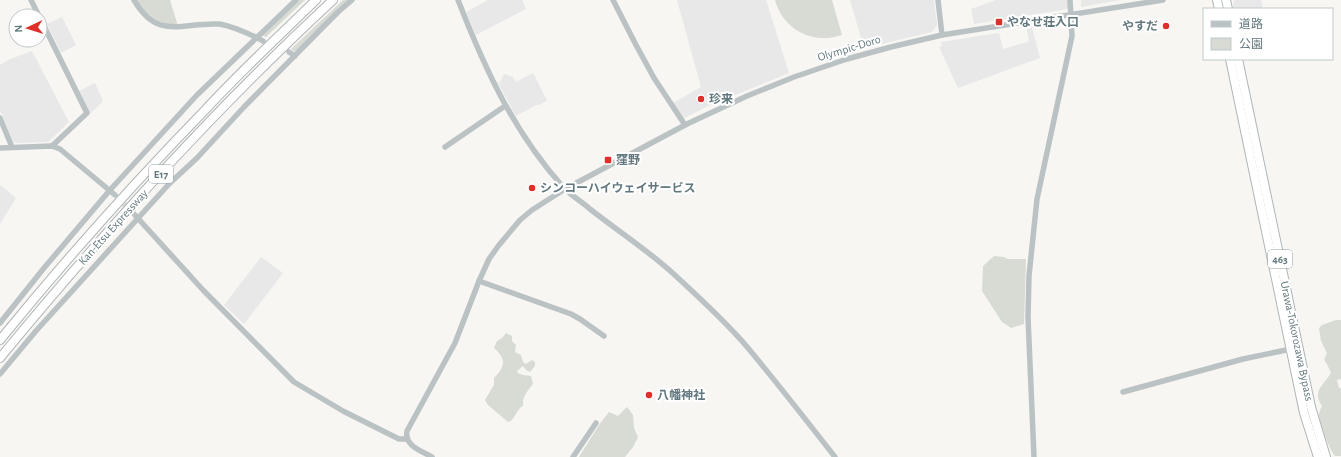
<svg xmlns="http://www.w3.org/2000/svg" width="1341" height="457" font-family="'Alegreya Sans','Noto Sans JP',sans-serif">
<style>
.built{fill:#e7e8e7}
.green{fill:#d7dbd3}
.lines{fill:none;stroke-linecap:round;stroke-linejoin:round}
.minor-tunnel{stroke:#d2d6d6;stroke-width:5.5;stroke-dasharray:5.5 3;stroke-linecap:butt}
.highway-casing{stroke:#afb5b7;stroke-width:10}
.minor{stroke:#bbc2c4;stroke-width:5.5}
.highway{stroke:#fff;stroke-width:8}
.poi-dot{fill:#e02e2a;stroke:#fff;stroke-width:1.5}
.labels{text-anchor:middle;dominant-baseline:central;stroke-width:4;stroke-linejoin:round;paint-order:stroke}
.shield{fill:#fff;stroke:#91a0a5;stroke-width:1}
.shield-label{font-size:11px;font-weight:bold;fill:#62787e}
.poi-label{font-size:12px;font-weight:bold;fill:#62787e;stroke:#fff;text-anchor:start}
.street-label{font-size:12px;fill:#62787e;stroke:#fff}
</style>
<rect width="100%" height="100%" fill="#f7f6f3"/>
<g class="built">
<path d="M488 0H522L526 9 476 35 466 12Z"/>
<path d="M677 0H766L789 73 706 107 684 118 673 103 701 87Z"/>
<path d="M850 0H934L937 25 932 32 864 48Z"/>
<path d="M996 0H1068V9L974 24 971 9Z"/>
<path d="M1081 0H1121L1081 7Z"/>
<path d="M1234 0H1261L1263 9H1234L1233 6Z"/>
<path d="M62 17 76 45 61 53 47 24Z"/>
<path d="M1026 27H1032L1040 58 958 88 939 47 942 46 941 42 999 33 1003 49 1028 42 1029 40Z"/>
<path d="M32 51 69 122 48 142 16 143 13 141 0 110V65L8 60Z"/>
<path d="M533 73 547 100 546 101 539 105H536L516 116 498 83 500 82 504 74 513 77 516 82Z"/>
<path d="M95 83 103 101 90 114 79 91Z"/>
<path d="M0 185 16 198 0 224Z"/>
<path d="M261 257 283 273 244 324 224 305Z"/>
</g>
<g class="green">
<path d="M137 0H170L178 26C159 24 147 16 137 0Z"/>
<path d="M299 0H305L266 37 261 35Z"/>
<path d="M343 0H349L297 51H294L291 49Z"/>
<path d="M775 0H832L842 35C813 45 783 30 775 0Z"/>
<path d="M994 256 1004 257 1008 259H1026L1024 324 1011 328 1002 322 982 291 983 266Z"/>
<path d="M1336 320H1341V379L1337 380 1339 388H1341V456H1335C1329 449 1320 423 1319 415 1319 412 1321 408 1322 406 1312 391 1323 386 1331 373L1327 364 1324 360 1327 353 1321 341 1319 328 1322 325Z"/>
<path d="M506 333 512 336V341L516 345 515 352 521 355 523 362 526 364 532 360 535 362V366L530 372 526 370 523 366 517 371 518 373 523 375 531 376 533 384C528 391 522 396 523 406 518 408 515 417 511 421L508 422 488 405 485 400 494 385V378C505 366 507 360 494 348L497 341 502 338Z"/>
<path d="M627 407 633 415 634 428 638 437 633 447 625 457H579L599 425 609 412 618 416Z"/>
</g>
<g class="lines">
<path class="minor-tunnel" d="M118 198 134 214"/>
<defs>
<g id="highway">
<path d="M1217 0 1219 9"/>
<path d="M1226 0 1228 9"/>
<path d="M1230 59 1304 413 1318 457"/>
<path d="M1238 59 1311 407 1326 457"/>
<path d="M0 340C65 260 134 183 206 109 241 71 279 36 316 0"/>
<path d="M0 358C103 233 214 110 333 0"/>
</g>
</defs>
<use href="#highway" class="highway-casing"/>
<g class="minor">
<path d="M31 0 39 16"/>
<path d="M134 0C158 41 182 22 219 24 229 25 255 36 263 41"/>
<path d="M458 0C485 69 514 133 564 188 572 196 582 202 590 209 619 232 651 252 678 278 702 300 727 323 748 348 778 384 806 420 835 457"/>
<path d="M613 0 636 45 654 78 685 125"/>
<path d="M938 0 942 35"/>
<path d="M40 18 87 113 52 146"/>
<path d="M289 52 295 56"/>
<path d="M0 118 12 147"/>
<path d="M445 147 505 106"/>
<path d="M0 148 52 146 60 149 115 195"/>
<path d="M134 214 203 290 294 382 343 411 399 439H407"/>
<path d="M479 281 571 314 580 319 604 336"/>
<path d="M0 323 44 268 110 190 197 95 296 0"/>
<path d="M0 374 35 332 169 184 197 158 244 107 338 12 352 0"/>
<path d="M1123 392 1243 359 1291 349"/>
<path d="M432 457C422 451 404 446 407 431L455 343 479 281 489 259 499 245 520 220 532 210 565 189 687 124 747 96 794 77 847 59 891 47 942 35 1163 0"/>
<path d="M573 457 596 423"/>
<path d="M1034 457 1028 317 1029 276 1037 199 1072 36 1070 0"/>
</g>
<use href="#highway" class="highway"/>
</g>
<g class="poi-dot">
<rect x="995" y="18" width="8" height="8" rx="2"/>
<circle cx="1166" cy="26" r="4"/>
<circle cx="701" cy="99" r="4"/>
<rect x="604" y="156" width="8" height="8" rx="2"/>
<circle cx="532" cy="188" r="4"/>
<circle cx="649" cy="395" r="4"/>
</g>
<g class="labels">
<g class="shield">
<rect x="149" y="165" width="24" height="18" rx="3"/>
<rect x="1268" y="250" width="24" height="18" rx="3"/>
</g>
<g class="shield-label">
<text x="161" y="174">E17</text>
<text x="1280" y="259">463</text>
</g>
<g class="poi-label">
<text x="1007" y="22">やなせ荘入口</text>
<text x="1158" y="26" text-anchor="end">やすだ</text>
<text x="709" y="99">珍来</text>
<text x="616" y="160">窪野</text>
<text x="540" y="188">シンコーハイウェイサービス</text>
<text x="657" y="395">八幡神社</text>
</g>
<g class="street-label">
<text transform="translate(849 48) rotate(-17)">Olympic-Doro</text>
<text transform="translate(113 227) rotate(-48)">Kan-Etsu Expressway</text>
<text transform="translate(1297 341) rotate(78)">Urawa-Tokorozawa Bypass</text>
</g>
</g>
<rect x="1203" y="8" width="130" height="52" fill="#ffffff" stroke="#c0c9cb"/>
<rect x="1211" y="21" width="20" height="6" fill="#bbc2c4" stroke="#c0c9cb"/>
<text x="1239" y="28" font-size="12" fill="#62787e">道路</text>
<rect x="1211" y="38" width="20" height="12" fill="#d7dbd3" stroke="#c0c9cb"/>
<text x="1239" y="48" font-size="12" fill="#62787e">公園</text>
<g transform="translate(28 28) rotate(266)"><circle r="19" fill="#ffffff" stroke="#c0c9cb"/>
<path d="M0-3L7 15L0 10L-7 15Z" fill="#e02e2a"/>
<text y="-6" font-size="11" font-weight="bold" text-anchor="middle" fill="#62787e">N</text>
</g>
</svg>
